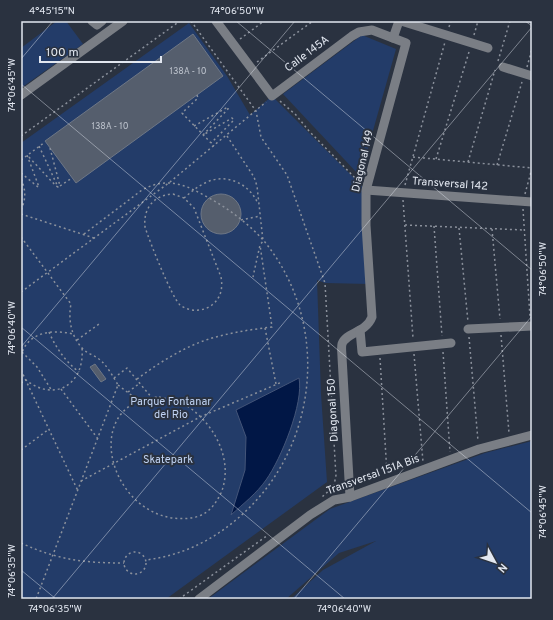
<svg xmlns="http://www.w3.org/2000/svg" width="553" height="620" font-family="Overpass,sans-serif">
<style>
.green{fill:#233c69}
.water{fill:#011746;stroke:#445579}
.building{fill:#555e6d;stroke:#6e7786}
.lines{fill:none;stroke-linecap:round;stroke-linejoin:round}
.path{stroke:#8b919c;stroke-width:1.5;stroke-dasharray:2 3;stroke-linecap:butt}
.minor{stroke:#7a7e85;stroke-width:9}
.ticks{fill:none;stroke:#e2e7f0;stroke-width:1;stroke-opacity:0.45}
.labels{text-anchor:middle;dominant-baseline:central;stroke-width:4;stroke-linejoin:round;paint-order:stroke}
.number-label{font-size:9px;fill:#bfc5cf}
.street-label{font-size:11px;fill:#e2e7f0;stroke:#2a3240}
.park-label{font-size:11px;fill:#c0d3f3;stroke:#2a3240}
.neatline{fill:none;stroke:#e2e7f0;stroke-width:1.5}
.ticks-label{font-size:10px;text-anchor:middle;fill:#e2e7f0}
</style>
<rect width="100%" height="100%" fill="#2a3240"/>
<g class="green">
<path d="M57 21H66L83 44 21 88V48Z"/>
<path d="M189 23 227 76 250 115 272 96 366 190 370 284 325 283 317 280 321 394 327 482 166 599H21V143Z"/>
<path d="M362 35 396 49 363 166 359 175 283 94Z"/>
<path d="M532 441V599H291L323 570 376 541 339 553 286 599H208L330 509 485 453Z"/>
</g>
<path class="water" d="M299 378C304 403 281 459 266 480 257 493 243 504 231 515L245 470 246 437 236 410Z"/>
<g class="building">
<path d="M193 34 223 76 76 183 45 141Z"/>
<circle cx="221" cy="214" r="20"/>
<path d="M95 364 106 379 101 382 90 367Z"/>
</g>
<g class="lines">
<g class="path">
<path d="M191 21 256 111 261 137 287 175 325 283 336 477 333 487 322 497"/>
<path d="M449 27 451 21"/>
<path d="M474 35 478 21"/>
<path d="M240 39 264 21"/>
<path d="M498 61 510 21"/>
<path d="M257 62 313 21"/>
<path d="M527 67 532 49"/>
<path d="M197 95 198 98 182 113 214 146"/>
<path d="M280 101 296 115 309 131 360 183"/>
<path d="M194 126 228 107V109L203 135 232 118 234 120 211 143"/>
<path d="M21 136 180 21"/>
<path d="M227 136 254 177 257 186 263 241 260 245 253 277"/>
<path d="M50 148 60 186"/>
<path d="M413 157 532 168"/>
<path d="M436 159 469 52"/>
<path d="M21 160 45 142"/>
<path d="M468 162 495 70"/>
<path d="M497 165 522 82"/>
<path d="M21 173 38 187H39L27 155 56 186 58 187 39 146"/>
<path d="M21 179C26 190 26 199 21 210"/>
<path d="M405 185 445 42"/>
<path d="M60 186 72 178"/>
<path d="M173 194 184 198 194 208 221 277C223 288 221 298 212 305 203 312 189 312 180 305 172 298 149 240 145 227 143 208 154 195 173 194Z"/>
<path d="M525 194 532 168"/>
<path d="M184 198C191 192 198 186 207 182 227 173 250 184 258 204"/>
<path d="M403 200 413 338"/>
<path d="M523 209 530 317"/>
<path d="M21 214 94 238"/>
<path d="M241 220 260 216"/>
<path d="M405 225 524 230"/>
<path d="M434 226 442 336"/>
<path d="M459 228 468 322"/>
<path d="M492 229 500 319"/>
<path d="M84 234 142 190C168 176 186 185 209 198 229 209 249 224 264 241 329 320 320 440 247 510 218 538 185 555 146 560"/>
<path d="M21 237 71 304C68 319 71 336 82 348 87 354 95 355 100 360 106 364 114 378 118 385L36 599"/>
<path d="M21 292 170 182 266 102"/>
<path d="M265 328 276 384"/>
<path d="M49 332C56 348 65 361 79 372"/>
<path d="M501 335 509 433"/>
<path d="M469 337 478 441"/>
<path d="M77 340 99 324"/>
<path d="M22 352 37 367 52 391"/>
<path d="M443 352 450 452"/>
<path d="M414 354 423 462"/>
<path d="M21 356C27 332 52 329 73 334"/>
<path d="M380 358 387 474"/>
<path d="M21 370 78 491"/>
<path d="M114 378 127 368 152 398"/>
<path d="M137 379C163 360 191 342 224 335 240 331 256 329 272 327L260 245"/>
<path d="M21 383 26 380C55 403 85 384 82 348"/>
<path d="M118 385 139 401"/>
<path d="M61 389 98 439"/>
<path d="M128 392 140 383"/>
<path d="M159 397C167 399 175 400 182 403 212 419 235 459 221 493 216 503 210 512 199 516 191 519 181 519 172 518 105 507 83 401 159 397Z"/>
<path d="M21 450 49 429"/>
<path d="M81 481 200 417 282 382"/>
<path d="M21 543C58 560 84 563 124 563"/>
<circle cx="135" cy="563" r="11"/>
<path d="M179 599 268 535"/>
</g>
<g class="minor">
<path d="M92 21 97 25 102 21"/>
<path d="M216 21 272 96 352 36 359 32 372 30 406 43 366 190V225L372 317C366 333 346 332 342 344 341 348 342 353 342 357L350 497"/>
<path d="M401 21 488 48"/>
<path d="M393 38 399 21"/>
<path d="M503 67 532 76"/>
<path d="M21 95 123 21"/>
<path d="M366 190 532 202"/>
<path d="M468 329 532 326"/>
<path d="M360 330 362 352 451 343"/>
<path d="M199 599 310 515 334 500 350 497 479 449 532 435"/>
</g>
</g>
<path class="ticks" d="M236 21 532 270M525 21 532 26M21 59 53 21M21 84 532 513M21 327 345 599M21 347 295 21M21 570 56 599M52 599 532 27M294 599 532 316"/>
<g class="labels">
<g class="number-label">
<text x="188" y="71">138A - 10</text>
<text x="110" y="126">138A - 10</text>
</g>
<g class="street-label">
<text transform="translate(307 54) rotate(-37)">Calle 145A</text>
<text transform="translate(363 161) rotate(-77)">Diagonal 149</text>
<text transform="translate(450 184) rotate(4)">Transversal 142</text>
<text transform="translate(333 410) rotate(-93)">Diagonal 150</text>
<text transform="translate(373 475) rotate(-20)">Transversal 151A Bis</text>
</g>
<g class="park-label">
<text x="171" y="402">Parque Fontanar<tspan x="171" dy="13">del Rio</tspan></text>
<text x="168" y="460">Skatepark</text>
</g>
</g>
<rect width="553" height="620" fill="none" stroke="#2a3240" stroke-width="44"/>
<g transform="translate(495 562) rotate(130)" stroke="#2a3240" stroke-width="3" paint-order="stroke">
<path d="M0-3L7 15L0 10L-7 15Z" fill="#e2e7f0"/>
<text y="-6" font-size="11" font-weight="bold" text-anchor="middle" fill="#e2e7f0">N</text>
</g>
<path d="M40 56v6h121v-6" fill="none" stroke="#e2e7f0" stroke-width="2"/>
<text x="46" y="56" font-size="12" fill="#e2e7f0" stroke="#2a3240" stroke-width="3" paint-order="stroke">100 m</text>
<rect x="22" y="22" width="509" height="576" class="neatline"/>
<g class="ticks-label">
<text x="52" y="14">4°45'15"N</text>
<text x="237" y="14">74°06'50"W</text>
<text transform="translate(11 85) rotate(-90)" y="4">74°06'45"W</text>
<text transform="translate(542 269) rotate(-90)" y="4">74°06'50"W</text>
<text transform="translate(11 328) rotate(-90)" y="4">74°06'40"W</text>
<text transform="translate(542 512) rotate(-90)" y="4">74°06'45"W</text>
<text transform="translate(11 571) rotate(-90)" y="4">74°06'35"W</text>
<text x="55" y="612">74°06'35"W</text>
<text x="344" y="612">74°06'40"W</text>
</g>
</svg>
